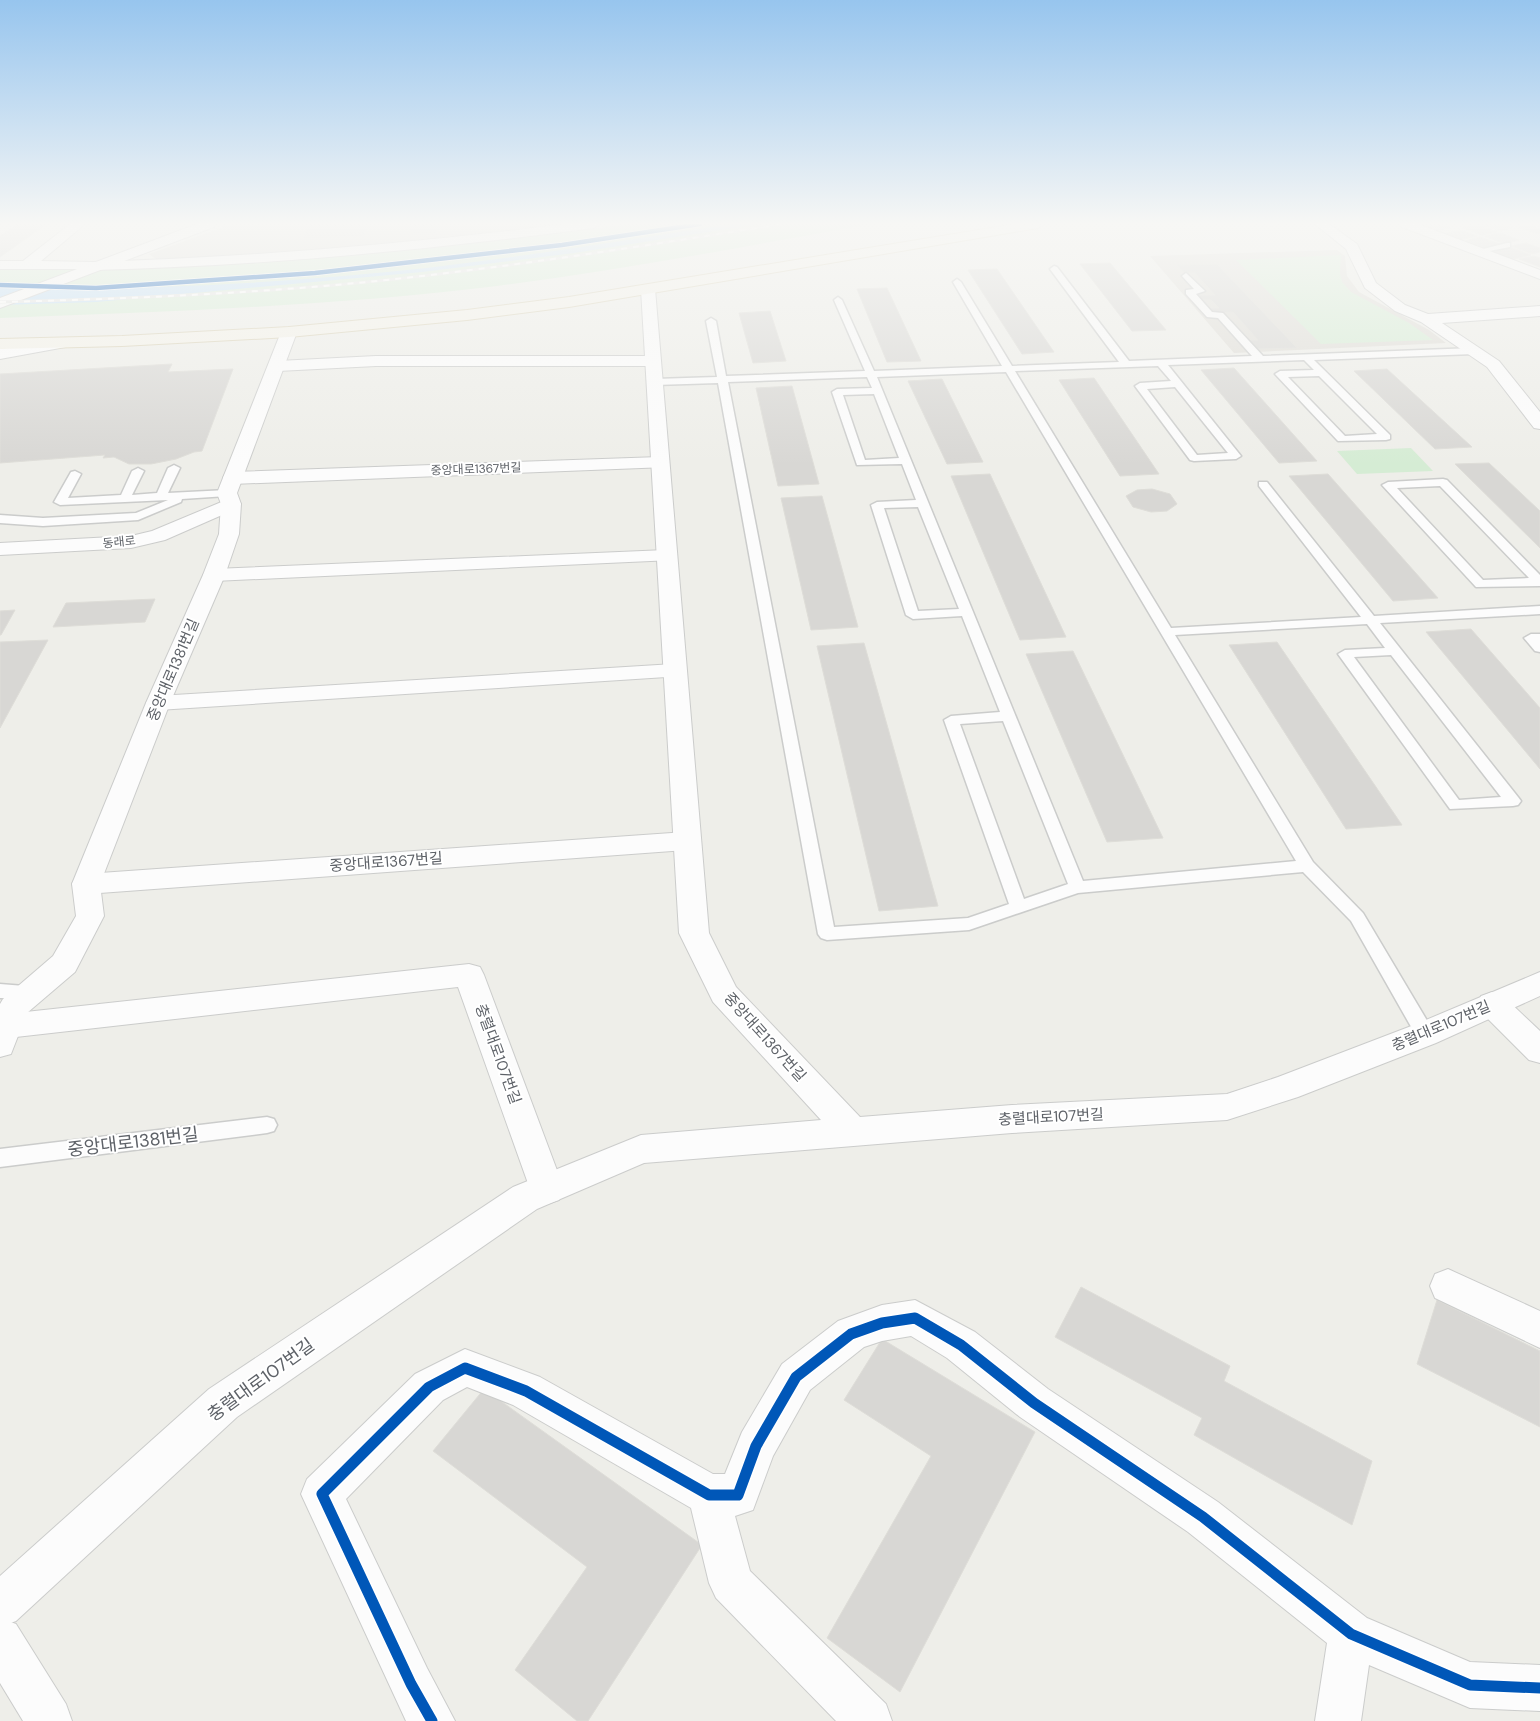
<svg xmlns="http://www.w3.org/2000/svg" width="1540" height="1721" font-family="'DM Sans','Noto Sans KR',sans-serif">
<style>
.education{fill:#dfddd7}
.green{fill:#d5ecd4}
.water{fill:#bedef8}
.building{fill:#d8d7d4;stroke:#deddd8}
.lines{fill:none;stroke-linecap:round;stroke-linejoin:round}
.service-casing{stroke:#cbcccb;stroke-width:3}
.minor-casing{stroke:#cbcccb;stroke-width:2}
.tertiary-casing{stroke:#cbcccb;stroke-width:2}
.secondary-casing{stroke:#cacbca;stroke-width:2}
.primary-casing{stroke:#d8d0b5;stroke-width:2}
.service{fill:#fcfcfc;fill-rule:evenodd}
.minor{fill:#fcfcfc;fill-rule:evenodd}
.tertiary{fill:#fcfcfc;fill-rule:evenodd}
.secondary{fill:#fcfcfc;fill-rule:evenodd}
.primary{fill:#f4f2e9;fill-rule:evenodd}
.rail-casing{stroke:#e4e5e4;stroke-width:3}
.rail{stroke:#fff;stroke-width:2;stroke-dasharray:6;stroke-linecap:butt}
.cycleway-far1-casing{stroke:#fff;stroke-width:6}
.cycleway-casing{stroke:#fff;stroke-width:14}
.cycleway-far1{stroke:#0057b8;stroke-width:4.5}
.cycleway{stroke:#0057b8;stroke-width:11}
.labels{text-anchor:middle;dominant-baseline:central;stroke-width:4;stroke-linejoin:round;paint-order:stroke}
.far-street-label{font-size:12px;fill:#5e6268;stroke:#fff}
.street-label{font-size:15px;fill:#5e6268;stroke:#fff}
.near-street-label{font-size:18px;fill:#5e6268;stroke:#fff}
</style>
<rect width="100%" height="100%" fill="#eeeee9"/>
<g class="education">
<path d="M232 224H561L370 246 157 260 149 254Z"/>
<path d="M1337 250 1345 256 1347 276 1359 292 1429 330 1446 343 1234 353 1150 256Z"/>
</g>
<g class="green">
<path d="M632 224H871C747 246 623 270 497 286 332 306 166 312 0 318V269L125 268 521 237Z"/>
<path d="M1341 255 1340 273 1342 282 1351 292 1409 323 1433 340 1321 344 1236 260Z"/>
<path d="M1411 448 1433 471 1357 474 1337 451Z"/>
</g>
<path class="water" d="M732 224H759L574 253 422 272 96 302 0 305V288C114 290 229 286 343 276 473 266 603 243 732 224Z"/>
<g class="building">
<path d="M18 224H47L0 257V236Z"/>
<path d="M309 224H368L364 236 303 239Z"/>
<path d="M412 224H438L436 233 410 234Z"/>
<path d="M1417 224H1440L1450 228 1435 231Z"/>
<path d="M1481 224H1498L1512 228 1501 231Z"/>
<path d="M1477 225 1497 232 1482 235 1463 228Z"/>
<path d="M1531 225 1540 229V234L1519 228Z"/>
<path d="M1460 230 1477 236 1459 240 1443 234Z"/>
<path d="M1500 233 1519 240 1504 244 1485 236Z"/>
<path d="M1480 237 1500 244 1485 248 1465 241Z"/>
<path d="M1526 243 1540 248V252L1532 254 1511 246Z"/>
<path d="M1508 246 1531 255 1510 260 1487 251Z"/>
<path d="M1534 256 1540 258V267L1519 259Z"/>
<path d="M1110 263 1166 330 1132 331 1080 264Z"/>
<path d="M1217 264 1297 348 1257 349 1249 340H1258L1233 312 1213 313 1209 308H1219L1211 300H1202L1198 295H1215L1195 273H1184L1177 265Z"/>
<path d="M997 269 1054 352 1022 354 968 270Z"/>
<path d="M887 288 921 361 887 362 857 289Z"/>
<path d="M770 311 786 361 753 363 739 313Z"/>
<path d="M172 364 168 372 233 369 202 451 194 452 176 459 151 464H129L114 457 103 458 105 455 0 463V374Z"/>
<path d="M1234 368 1317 461 1279 463 1201 370Z"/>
<path d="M1387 369 1472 447 1435 449 1354 371Z"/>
<path d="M1094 378 1159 474 1120 476 1059 380Z"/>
<path d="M942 379 983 462 947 464 908 381Z"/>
<path d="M792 386 819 484 778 486 756 388Z"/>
<path d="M1489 463 1540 511V548L1455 464Z"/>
<path d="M990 474 1066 637 1020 640 951 476Z"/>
<path d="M1328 474 1438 598 1393 601 1289 476Z"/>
<path d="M1152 489 1170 494 1177 504 1167 511 1151 512 1133 507 1126 496 1137 490Z"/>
<path d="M822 496 858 627 811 630 781 498Z"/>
<path d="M155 599 145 622 53 627 66 603Z"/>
<path d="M15 610 1 635H0V611Z"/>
<path d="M1471 629 1540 708V769L1426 632Z"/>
<path d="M48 640 0 728V642Z"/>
<path d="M1277 642 1402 825 1346 829 1229 645Z"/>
<path d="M864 643 938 906 879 911 817 646Z"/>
<path d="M1073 651 1163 838 1107 842 1026 654Z"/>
<path d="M1081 1287 1230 1366 1224 1381 1372 1461 1352 1525 1194 1435 1202 1418 1055 1337Z"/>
<path d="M1437 1300 1540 1351V1427L1417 1364Z"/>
<path d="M882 1339 1035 1432 900 1692 827 1638 931 1456 844 1400Z"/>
<path d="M484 1389 702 1545 588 1721H577L515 1670 587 1567 433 1451Z"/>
</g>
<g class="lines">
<defs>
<g id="service">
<path d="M1507 243H1510V247L1479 253 1475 251Z"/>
<path d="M1054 266 1057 267 1129 361 1252 356 1218 318 1207 317 1186 294V290L1194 289 1182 276 1186 273 1205 291 1196 294 1212 312 1223 313 1263 356 1474 348 1479 351 1474 354 1314 360 1390 435V439L1386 440 1338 441 1275 374 1280 371 1314 370 1304 360 1168 365 1241 456 1236 459 1194 461 1190 460 1135 386 1140 383 1171 381 1158 366 1015 371 1171 628 1361 617 1259 486V482H1267L1374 616 1540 606V614L1380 623 1518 797 1521 801 1518 805 1513 806 1450 809 1338 654 1345 650 1385 648 1367 624 1175 635 1313 862 1363 913 1432 1029 1434 1034 1432 1039 1425 1041 1418 1039 1351 921 1303 872 1078 893 969 930 827 940 821 938 818 934 718 383 655 385 650 382 655 379 717 377 706 321 711 318 716 321 726 376 865 371 834 300 838 297 842 300 874 371 1002 366 953 282 957 279 961 282 1012 366 1119 362 1050 269ZM1006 372 1296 861 1083 881 877 377ZM1319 376 1377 434 1345 436 1288 377ZM867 377 872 388 837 389 832 392 857 465 902 464 916 500 877 502 871 505 906 615 913 619 962 616 1000 712 951 716 944 720 1009 904 968 918 834 927 728 382ZM1175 387 1228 453 1197 455 1147 389ZM874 394 899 458 865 460 843 395ZM918 507 959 609 918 611 884 508ZM1391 655 1501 797 1459 800 1354 657ZM1003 721 1068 884 1024 899 960 724Z"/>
<path d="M174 465 180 468 168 493 227 490 233 493 227 496 182 499 181 502 138 520 43 526 0 523V515L43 518 136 513 168 500 60 505 54 502 71 472 75 471 81 474 68 498 121 495 132 471 138 468 144 471 132 495 157 493 168 468Z"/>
<path d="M1443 479 1447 480 1540 575V586L1476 587 1382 485 1388 482ZM1440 486 1529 578 1483 580 1397 488Z"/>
<path d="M1531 634H1540V652L1535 651 1524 638Z"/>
<path d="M0 984 37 987 40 992 37 997 31 999 0 998Z"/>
<path d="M267 1117 274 1119 277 1125 274 1131 267 1133 0 1167V1149Z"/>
</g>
<g id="minor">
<path d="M70 224H85L41 261 93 262 98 263 100 266 98 269H0V261H23Z"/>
<path d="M1315 224H1329L1357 244 1376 283 1405 305 1428 314 1540 306V316L1442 323 1499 361 1540 412V429L1534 428 1487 367 1421 322 1395 311 1365 288 1346 249Z"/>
<path d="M1400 224H1418L1540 270V279L1402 227Z"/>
<path d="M376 356H653L661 361 653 366H376L278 371 272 369 270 366 272 363 278 361Z"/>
<path d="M660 457 667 459 669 463 667 467 232 484 225 482 223 478 225 474 232 472Z"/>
<path d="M231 498 238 500 241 504 238 508 165 540 131 548 0 555V543L131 536 152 531Z"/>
<path d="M666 550 673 552 676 556 673 560 214 581 207 579 203 575 207 571 214 569Z"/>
<path d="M674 664 682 666 686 671 682 676 158 710 150 708 146 703 150 698 158 696Z"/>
<path d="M686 832 696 835 700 841 696 847 686 850 86 894 76 891 72 884 76 877 86 874Z"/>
<path d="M469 964 480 967 484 975 564 1189 559 1200 547 1204 535 1200 530 1189 458 987 7 1038 0 1036V1016L7 1014Z"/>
<path d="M1492 992 1503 996 1540 1031V1063L1529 1060 1481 1012 1477 1004 1481 996Z"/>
<path d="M1448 1269 1540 1311V1348L1435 1298 1430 1286 1435 1274Z"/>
<path d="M915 1300 975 1332 1048 1389 1218 1502 1367 1618 1470 1662 1540 1665V1711L1470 1708 1369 1665 1361 1721H1315L1327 1643 1188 1532 1020 1417 947 1358 911 1336 882 1341 864 1347 810 1390 773 1456 753 1510 735 1516 750 1571 886 1704 892 1721H836L716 1598 709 1583 691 1508 513 1405 467 1387 443 1400 346 1499 427 1668 455 1721H406L301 1494 307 1479 415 1374 465 1349 540 1377 713 1474H725L742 1432 782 1364 838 1321 882 1305Z"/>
<path d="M0 1618 16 1624 66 1704 72 1721H23L0 1683Z"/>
</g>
<g id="tertiary">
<path d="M565 224H601L594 228C427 250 261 266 93 270L86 266 93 262C251 257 408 244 565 224Z"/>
<path d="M648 285 655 289 709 933 736 987 860 1117 1012 1105 1227 1094 1278 1077 1414 1025 1540 972V996L1436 1043 1298 1097 1227 1120 1012 1133 644 1163 537 1209 237 1417 16 1621 0 1627V1576L209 1389 513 1187 641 1135 821 1120 713 1002 679 933 641 289Z"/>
<path d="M289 327 297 332 237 493 241 504 239 534 225 575 170 703 100 884 104 916 75 972 27 1013 11 1054 0 1057V1004L3 999 53 956 76 916 72 884 146 703 203 575 219 534 221 504 217 493 281 332Z"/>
</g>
<g id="secondary">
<path d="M197 224H216L214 227 0 308V298Z"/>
<path d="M65 338 71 340 73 343 71 346 0 359V349Z"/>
</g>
<path id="primary" d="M1015 224H1045L1038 228 569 307 467 320 289 337 122 346 0 349V339L122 336 289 327 467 310 569 297Z"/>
</defs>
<use href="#service" class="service-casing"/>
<use href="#minor" class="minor-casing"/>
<use href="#tertiary" class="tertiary-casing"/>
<use href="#secondary" class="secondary-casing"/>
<use href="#primary" class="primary-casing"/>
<use href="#service" class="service"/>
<use href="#minor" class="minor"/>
<use href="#tertiary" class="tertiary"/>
<use href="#secondary" class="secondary"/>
<use href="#primary" class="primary"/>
<defs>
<path id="rail" d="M0 302C122 299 245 294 367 282 505 268 643 246 781 224"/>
</defs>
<use href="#rail" class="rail-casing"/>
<use href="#rail" class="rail"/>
<defs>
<path id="cycleway-far1" d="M0 285 96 288 315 273 562 245 700 224"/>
<path id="cycleway" d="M432 1721 411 1684 322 1494 429 1387 465 1368 526 1391 709 1495H738L756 1446 796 1377 851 1334 882 1323 915 1318 961 1345 1034 1403 1203 1517 1351 1634 1470 1685 1540 1688"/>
</defs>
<use href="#cycleway-far1" class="cycleway-far1-casing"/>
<use href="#cycleway" class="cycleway-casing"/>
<use href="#cycleway-far1" class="cycleway-far1"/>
<use href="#cycleway" class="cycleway"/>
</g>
<linearGradient id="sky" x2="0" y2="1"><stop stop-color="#97c5ee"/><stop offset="0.48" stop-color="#f7f7f5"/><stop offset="1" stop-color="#f7f7f5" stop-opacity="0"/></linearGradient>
<rect width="1540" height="465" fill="url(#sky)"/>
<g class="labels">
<g class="far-street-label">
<text transform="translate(476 469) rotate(-2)">중앙대로1367번길</text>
<text transform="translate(119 542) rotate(-6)">동래로</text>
</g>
<g class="street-label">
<text transform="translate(173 670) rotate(-67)">중앙대로1381번길</text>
<text transform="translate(386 862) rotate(-4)">중앙대로1367번길</text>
<text transform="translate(1441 1026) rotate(-23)">충렬대로107번길</text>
<text transform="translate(765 1037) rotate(48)">중앙대로1367번길</text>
<text transform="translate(498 1054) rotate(70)">충렬대로107번길</text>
<text transform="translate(1051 1117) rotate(-3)">충렬대로107번길</text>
</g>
<g class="near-street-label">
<text transform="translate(133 1142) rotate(-7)">중앙대로1381번길</text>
<text transform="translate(261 1380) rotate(-36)">충렬대로107번길</text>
</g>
</g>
</svg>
